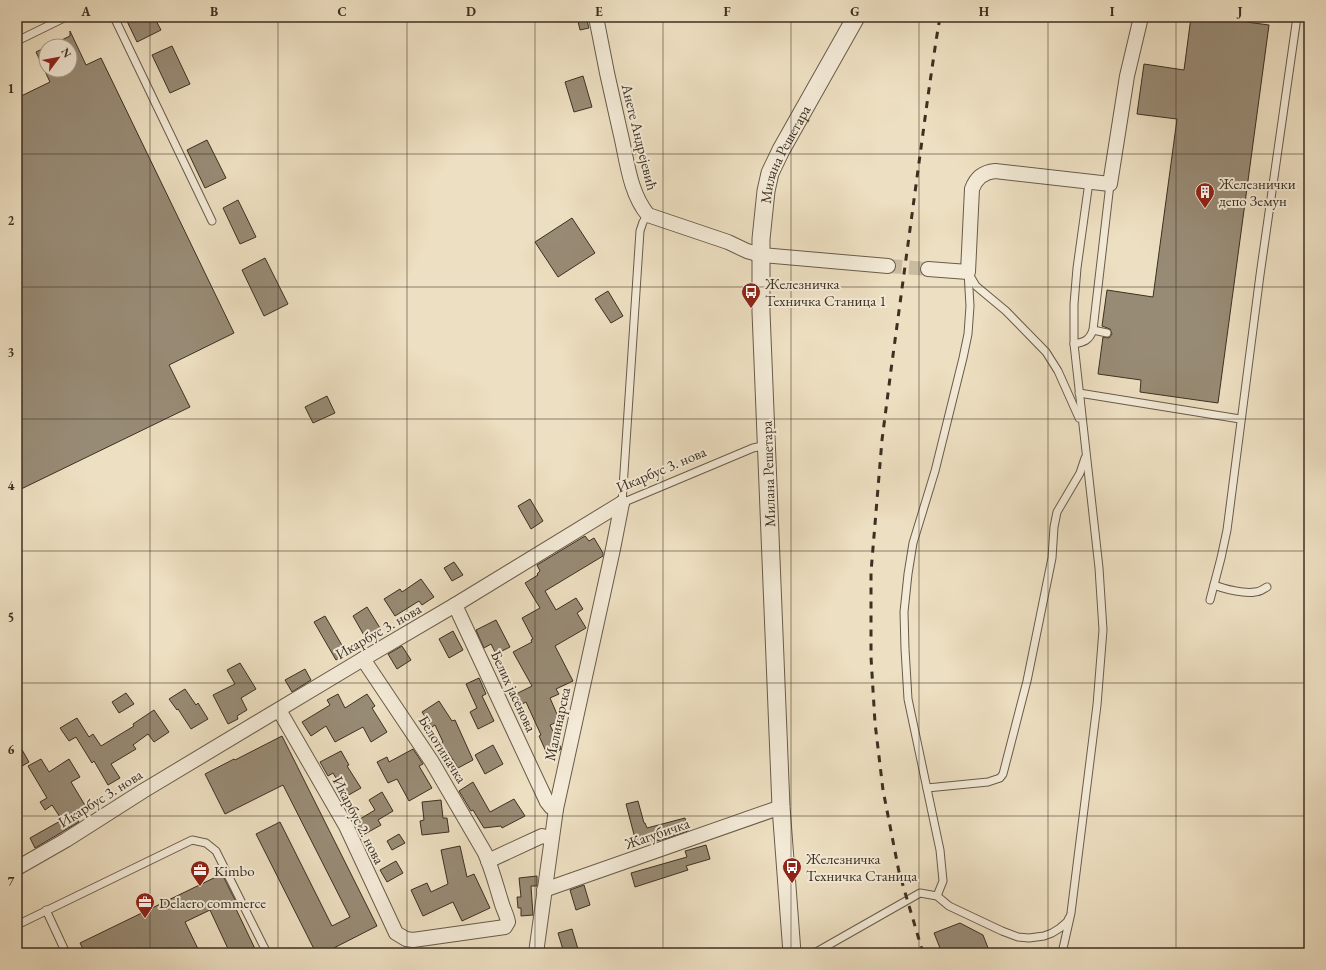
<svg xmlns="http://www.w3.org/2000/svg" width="1326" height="970" font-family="'EB Garamond',serif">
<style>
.building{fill:#988b75;stroke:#3c3022}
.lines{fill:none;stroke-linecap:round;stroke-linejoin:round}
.minor-tunnel{stroke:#cabca1;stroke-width:14;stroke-dasharray:14 7;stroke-linecap:butt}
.service-casing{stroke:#685c4a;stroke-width:9}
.minor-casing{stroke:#685c4a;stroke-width:16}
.tertiary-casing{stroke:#685c4a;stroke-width:19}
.service{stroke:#f3ead7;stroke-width:7}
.minor{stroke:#f3ead7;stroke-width:14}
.tertiary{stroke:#f3ead7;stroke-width:17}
.rail{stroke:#3c3022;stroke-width:3;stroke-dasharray:7 7;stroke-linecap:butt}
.grid{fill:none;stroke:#3c3022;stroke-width:1;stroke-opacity:0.55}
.labels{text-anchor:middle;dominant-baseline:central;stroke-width:4;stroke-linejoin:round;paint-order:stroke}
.street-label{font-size:15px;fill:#3c3022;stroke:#f3ead7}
.poi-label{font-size:15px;fill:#3c3022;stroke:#f3ead7;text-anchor:start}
.neatline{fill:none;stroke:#3c3022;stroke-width:1.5}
.grid-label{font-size:13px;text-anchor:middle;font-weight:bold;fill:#3c3022}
</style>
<rect width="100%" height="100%" fill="#eddfc1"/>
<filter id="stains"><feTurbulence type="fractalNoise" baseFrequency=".005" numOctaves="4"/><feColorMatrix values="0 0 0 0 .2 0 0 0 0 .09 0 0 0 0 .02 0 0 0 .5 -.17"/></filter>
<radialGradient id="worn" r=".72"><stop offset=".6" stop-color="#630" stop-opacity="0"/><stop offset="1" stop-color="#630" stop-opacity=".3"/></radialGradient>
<g class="building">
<path d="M125 17H154L161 30 137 42Z"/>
<path d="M577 17H586L589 28 580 30Z"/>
<path d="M1191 17H1209L1269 25 1218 403 1140 392 1141 380 1098 374 1103 337 1109 338 1112 334 1110 329 1102 326 1107 290 1153 297 1177 119 1137 114 1144 64 1184 70Z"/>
<path d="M70 31 86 65 101 58 234 333 169 365 190 407 17 491V98L50 82 36 52 46 47V70H70V46H49L70 36Z"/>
<path d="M172 46 190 84 170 93 152 55Z"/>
<path d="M583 76 592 107 574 112 565 82Z"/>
<path d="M207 140 226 178 205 188 187 150Z"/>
<path d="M238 200 256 237 240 244 223 208Z"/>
<path d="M572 218 595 253 558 277 535 242Z"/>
<path d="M265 258 288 304 264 316 242 270Z"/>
<path d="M608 291 623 316 611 323 595 299Z"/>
<path d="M327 396 335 413 313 423 305 407Z"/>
<path d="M530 499 543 521 531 529 518 506Z"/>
<path d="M585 536 589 541 594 538 603 553V556L545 591 556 610 576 598 583 609 577 613 586 628 555 646 573 681 556 689 559 694 550 698 560 721 550 725 561 748 560 750 548 756 539 736 541 735 526 702 522 704 516 694 532 686 513 652 532 642 531 640 533 639 522 618 540 608 525 583 538 575 537 574 540 571 537 565Z"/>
<path d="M454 562 463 575 452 581 444 568Z"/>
<path d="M421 579 434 597 422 605 419 601 395 616 384 599 400 589 402 592Z"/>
<path d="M367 607 380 628 365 637 353 616Z"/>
<path d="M325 616 347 654 336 660 314 622Z"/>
<path d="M496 620 510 647 496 654 491 644 484 648 476 630Z"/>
<path d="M453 631 463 650 449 658 439 639Z"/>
<path d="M402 646 411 660 397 669 388 654Z"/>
<path d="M240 663 256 689 241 698 247 710 237 716 238 719 228 724 213 695 235 684 227 670Z"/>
<path d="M305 669 311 680 292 692 285 680Z"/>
<path d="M479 678 486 694 482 696 494 721 478 729 470 712 477 708 466 684Z"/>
<path d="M185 689 196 705 198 703 208 719 191 729 178 709 177 710 169 699Z"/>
<path d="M126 693 134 704 119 713 112 702Z"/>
<path d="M338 694 345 708 367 694 375 706 372 708 387 732 371 742 363 727 335 742 326 726 311 736 302 722 330 705 327 700Z"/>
<path d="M439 701 452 721 455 720 473 760 458 768 448 752 442 755 437 745 443 742 435 725 432 727 422 712Z"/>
<path d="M154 710 169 732 154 742 148 734 133 745 136 749 111 764 120 778 108 785 94 761 92 763 76 737 69 741 60 728 77 718 89 737 93 734 101 746 134 726 133 724Z"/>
<path d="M282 736 377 926 324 953H316L256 834 280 822 332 926 350 917 283 785 225 814 205 774 234 759 235 760Z"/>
<path d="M17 741 29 762 17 769Z"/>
<path d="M493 745 503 764 485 774 475 755Z"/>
<path d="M413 749 423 764 419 766 432 788 409 801 397 779 388 783 377 762 387 757 389 762Z"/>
<path d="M341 751 349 765 347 766 361 788 347 796 333 773 328 776 320 762Z"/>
<path d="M41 759 49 772 69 759 80 777 71 782 86 807 74 814 79 822 35 848 30 838 62 820 52 805 45 810 40 802 47 798 28 766Z"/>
<path d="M473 782 490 812 514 799 525 816 502 828 501 826 484 828 473 810 471 811 459 791Z"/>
<path d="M382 792 393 811 378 820 381 825 363 835 355 822 375 810 369 800Z"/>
<path d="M441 800 443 818H447L449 832 422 835 420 821 424 820 422 802Z"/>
<path d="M638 801 644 823H645L647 828 685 818 688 831 668 838 637 846 626 804Z"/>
<path d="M399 834 405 843 392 850 387 841Z"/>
<path d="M706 845 710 859 686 866 688 870 635 887 631 873 687 857 685 851Z"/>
<path d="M460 846 467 877 474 874 490 908 462 921 453 902 423 916 411 890 427 883 431 892 448 884 441 850Z"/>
<path d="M396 861 403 873 387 882 380 870Z"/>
<path d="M222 874 239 908 236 909 257 953H230L210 910 185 922 200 953H85L80 943Z"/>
<path d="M537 876V886H531L533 915 521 916V908H518L517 897H521L519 878Z"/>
<path d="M584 885 590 905 576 910 570 890Z"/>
<path d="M960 923 983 935 990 953H942L934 933Z"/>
<path d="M572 929 578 949 564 953 558 933Z"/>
</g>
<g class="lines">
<path class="minor-tunnel" d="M888 266 928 269"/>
<defs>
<g id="service">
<path d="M114 17 212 221"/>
<path d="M17 41 66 17"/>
<path d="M648 215 643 222 640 231 622 503 753 448 767 445"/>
<path d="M969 274 976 286 1006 311 1046 352 1058 371 1079 418"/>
<path d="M1093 330 1107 333"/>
<path d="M1074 344C1084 342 1089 341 1093 330L1110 184"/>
<path d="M1079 393 1240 419"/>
<path d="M1214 585C1224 589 1245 594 1255 592 1260 592 1263 589 1267 587"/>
<path d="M1210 600 1221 558 1227 530 1260 275 1297 17"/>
<path d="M927 788 988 782 1000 778 1003 774 1027 681 1052 558 1054 527 1057 512 1080 473 1085 458"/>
<path d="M937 896 943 881 940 850 908 699 905 649 904 612 908 574 913 543 935 471 963 358 968 334 970 306 968 272"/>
<path d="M46 910 66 953"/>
<path d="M17 925 192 840 206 843 216 851 267 953"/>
<path d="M812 953 818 951 920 893 937 896 949 906 1002 931 1018 937 1029 938 1044 936 1052 933 1060 928 1067 922 1069 918"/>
<path d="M1062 953 1071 913 1097 705 1103 630 1099 568 1074 344V304L1077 268 1089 182"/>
</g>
<g id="minor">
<path d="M596 17C603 55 611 93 620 131 627 159 629 192 648 215L728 242 747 251 761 255 888 266"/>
<path d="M928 269 968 272 972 189C976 178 983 172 995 171L1110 184 1127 76 1141 17"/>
<path d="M455 605 547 802 551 807 556 809"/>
<path d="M279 710 346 826 396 933 406 939 413 940 505 927 508 922C507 915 503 909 501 901 496 885 492 869 485 853L432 762 363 659"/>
<path d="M488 861 542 836 551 838"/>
<path d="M17 868 66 840 143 791 363 659 455 605 622 503"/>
<path d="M544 890 781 807"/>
<path d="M536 953 556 809 613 549 622 503"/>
</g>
<g id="tertiary">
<path id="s1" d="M792 953 781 807 761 312V239L766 191 770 173 781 150 856 17"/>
</g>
</defs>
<use href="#service" class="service-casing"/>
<use href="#minor" class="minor-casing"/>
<use href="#tertiary" class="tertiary-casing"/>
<use href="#service" class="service"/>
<use href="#minor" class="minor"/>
<use href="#tertiary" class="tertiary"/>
<path class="rail" d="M923 953 899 872 883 790 875 723 871 657V572L882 440 891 370 928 96 936 41 940 17"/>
</g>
<path class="grid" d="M150 17V953M278 17V953M407 17V953M535 17V953M663 17V953M791 17V953M919 17V953M1048 17V953M1176 17V953M17 154H1309M17 287H1309M17 419H1309M17 551H1309M17 683H1309M17 816H1309"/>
<defs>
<symbol id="building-pin" viewBox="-11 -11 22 30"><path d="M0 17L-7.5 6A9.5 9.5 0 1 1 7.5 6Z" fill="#8f2418" stroke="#f3ead7"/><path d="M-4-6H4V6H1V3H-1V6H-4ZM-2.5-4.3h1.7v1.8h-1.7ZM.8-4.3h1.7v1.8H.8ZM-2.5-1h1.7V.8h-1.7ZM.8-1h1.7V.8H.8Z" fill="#fff"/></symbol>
<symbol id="bus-pin" viewBox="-11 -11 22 30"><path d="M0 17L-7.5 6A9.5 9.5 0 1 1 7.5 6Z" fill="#8f2418" stroke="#f3ead7"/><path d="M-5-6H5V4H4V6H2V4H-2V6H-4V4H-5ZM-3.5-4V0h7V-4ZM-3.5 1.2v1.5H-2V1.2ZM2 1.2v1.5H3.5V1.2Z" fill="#fff"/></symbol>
<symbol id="office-pin" viewBox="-11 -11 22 30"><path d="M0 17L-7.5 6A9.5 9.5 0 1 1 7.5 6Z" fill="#8f2418" stroke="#f3ead7"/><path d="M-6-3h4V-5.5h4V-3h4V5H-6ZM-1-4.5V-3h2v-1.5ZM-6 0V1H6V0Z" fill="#fff"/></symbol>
</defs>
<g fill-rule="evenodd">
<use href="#building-pin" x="1194" y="181" width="22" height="30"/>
<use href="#bus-pin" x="740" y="281" width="22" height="30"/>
<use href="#bus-pin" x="781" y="856" width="22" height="30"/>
<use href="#office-pin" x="189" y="859" width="22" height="30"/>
<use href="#office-pin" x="134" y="891" width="22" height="30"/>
</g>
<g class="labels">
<g class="street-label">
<text transform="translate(640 137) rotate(76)">Анете Андрејевић</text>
<text stroke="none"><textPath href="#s1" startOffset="804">Милана Решетара</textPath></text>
<text transform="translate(661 469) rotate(-23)">Икарбус 3. нова</text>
<text transform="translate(768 474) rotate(-92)">Милана Решетара</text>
<text transform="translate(378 631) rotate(-30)">Икарбус 3. нова</text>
<text transform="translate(514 691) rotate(65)">Белих јасенова</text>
<text transform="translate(557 724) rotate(-78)">Малинарска</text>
<text transform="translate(443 749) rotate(58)">Белотиначка</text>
<text transform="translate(100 798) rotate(-32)">Икарбус 3. нова</text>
<text transform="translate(359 820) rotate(63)">Икарбус 2. нова</text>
<text transform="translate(657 833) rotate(-19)">Жагубичка</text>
</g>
<g class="poi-label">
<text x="1219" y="183">Железнички<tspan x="1219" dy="17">депо Земун</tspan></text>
<text x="765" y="283">Железничка<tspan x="765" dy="17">Техничка Станица 1</tspan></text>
<text x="806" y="858">Железничка<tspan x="806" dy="17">Техничка Станица</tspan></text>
<text x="214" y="870">Kimbo</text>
<text x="159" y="902">Delaero commerce</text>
</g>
</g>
<rect width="1326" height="970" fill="none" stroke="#eddfc1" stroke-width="44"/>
<g transform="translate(58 58) rotate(58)"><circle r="19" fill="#f3ead7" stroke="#aaa08f"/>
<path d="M0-3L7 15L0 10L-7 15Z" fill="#8f2418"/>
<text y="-6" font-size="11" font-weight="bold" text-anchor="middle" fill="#3c3022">N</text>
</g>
<rect x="22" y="22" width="1282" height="926" class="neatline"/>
<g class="grid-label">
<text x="86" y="16">A</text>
<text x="214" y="16">B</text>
<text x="342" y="16">C</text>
<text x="471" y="16">D</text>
<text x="599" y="16">E</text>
<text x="727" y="16">F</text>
<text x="855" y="16">G</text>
<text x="984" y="16">H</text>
<text x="1112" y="16">I</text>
<text x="1240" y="16">J</text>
<text x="11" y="93">1</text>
<text x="11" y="225">2</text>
<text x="11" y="357">3</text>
<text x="11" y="490">4</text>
<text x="11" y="622">5</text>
<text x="11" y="754">6</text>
<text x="11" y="886">7</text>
</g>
<rect width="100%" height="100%" filter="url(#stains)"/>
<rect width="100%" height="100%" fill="url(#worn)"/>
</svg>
